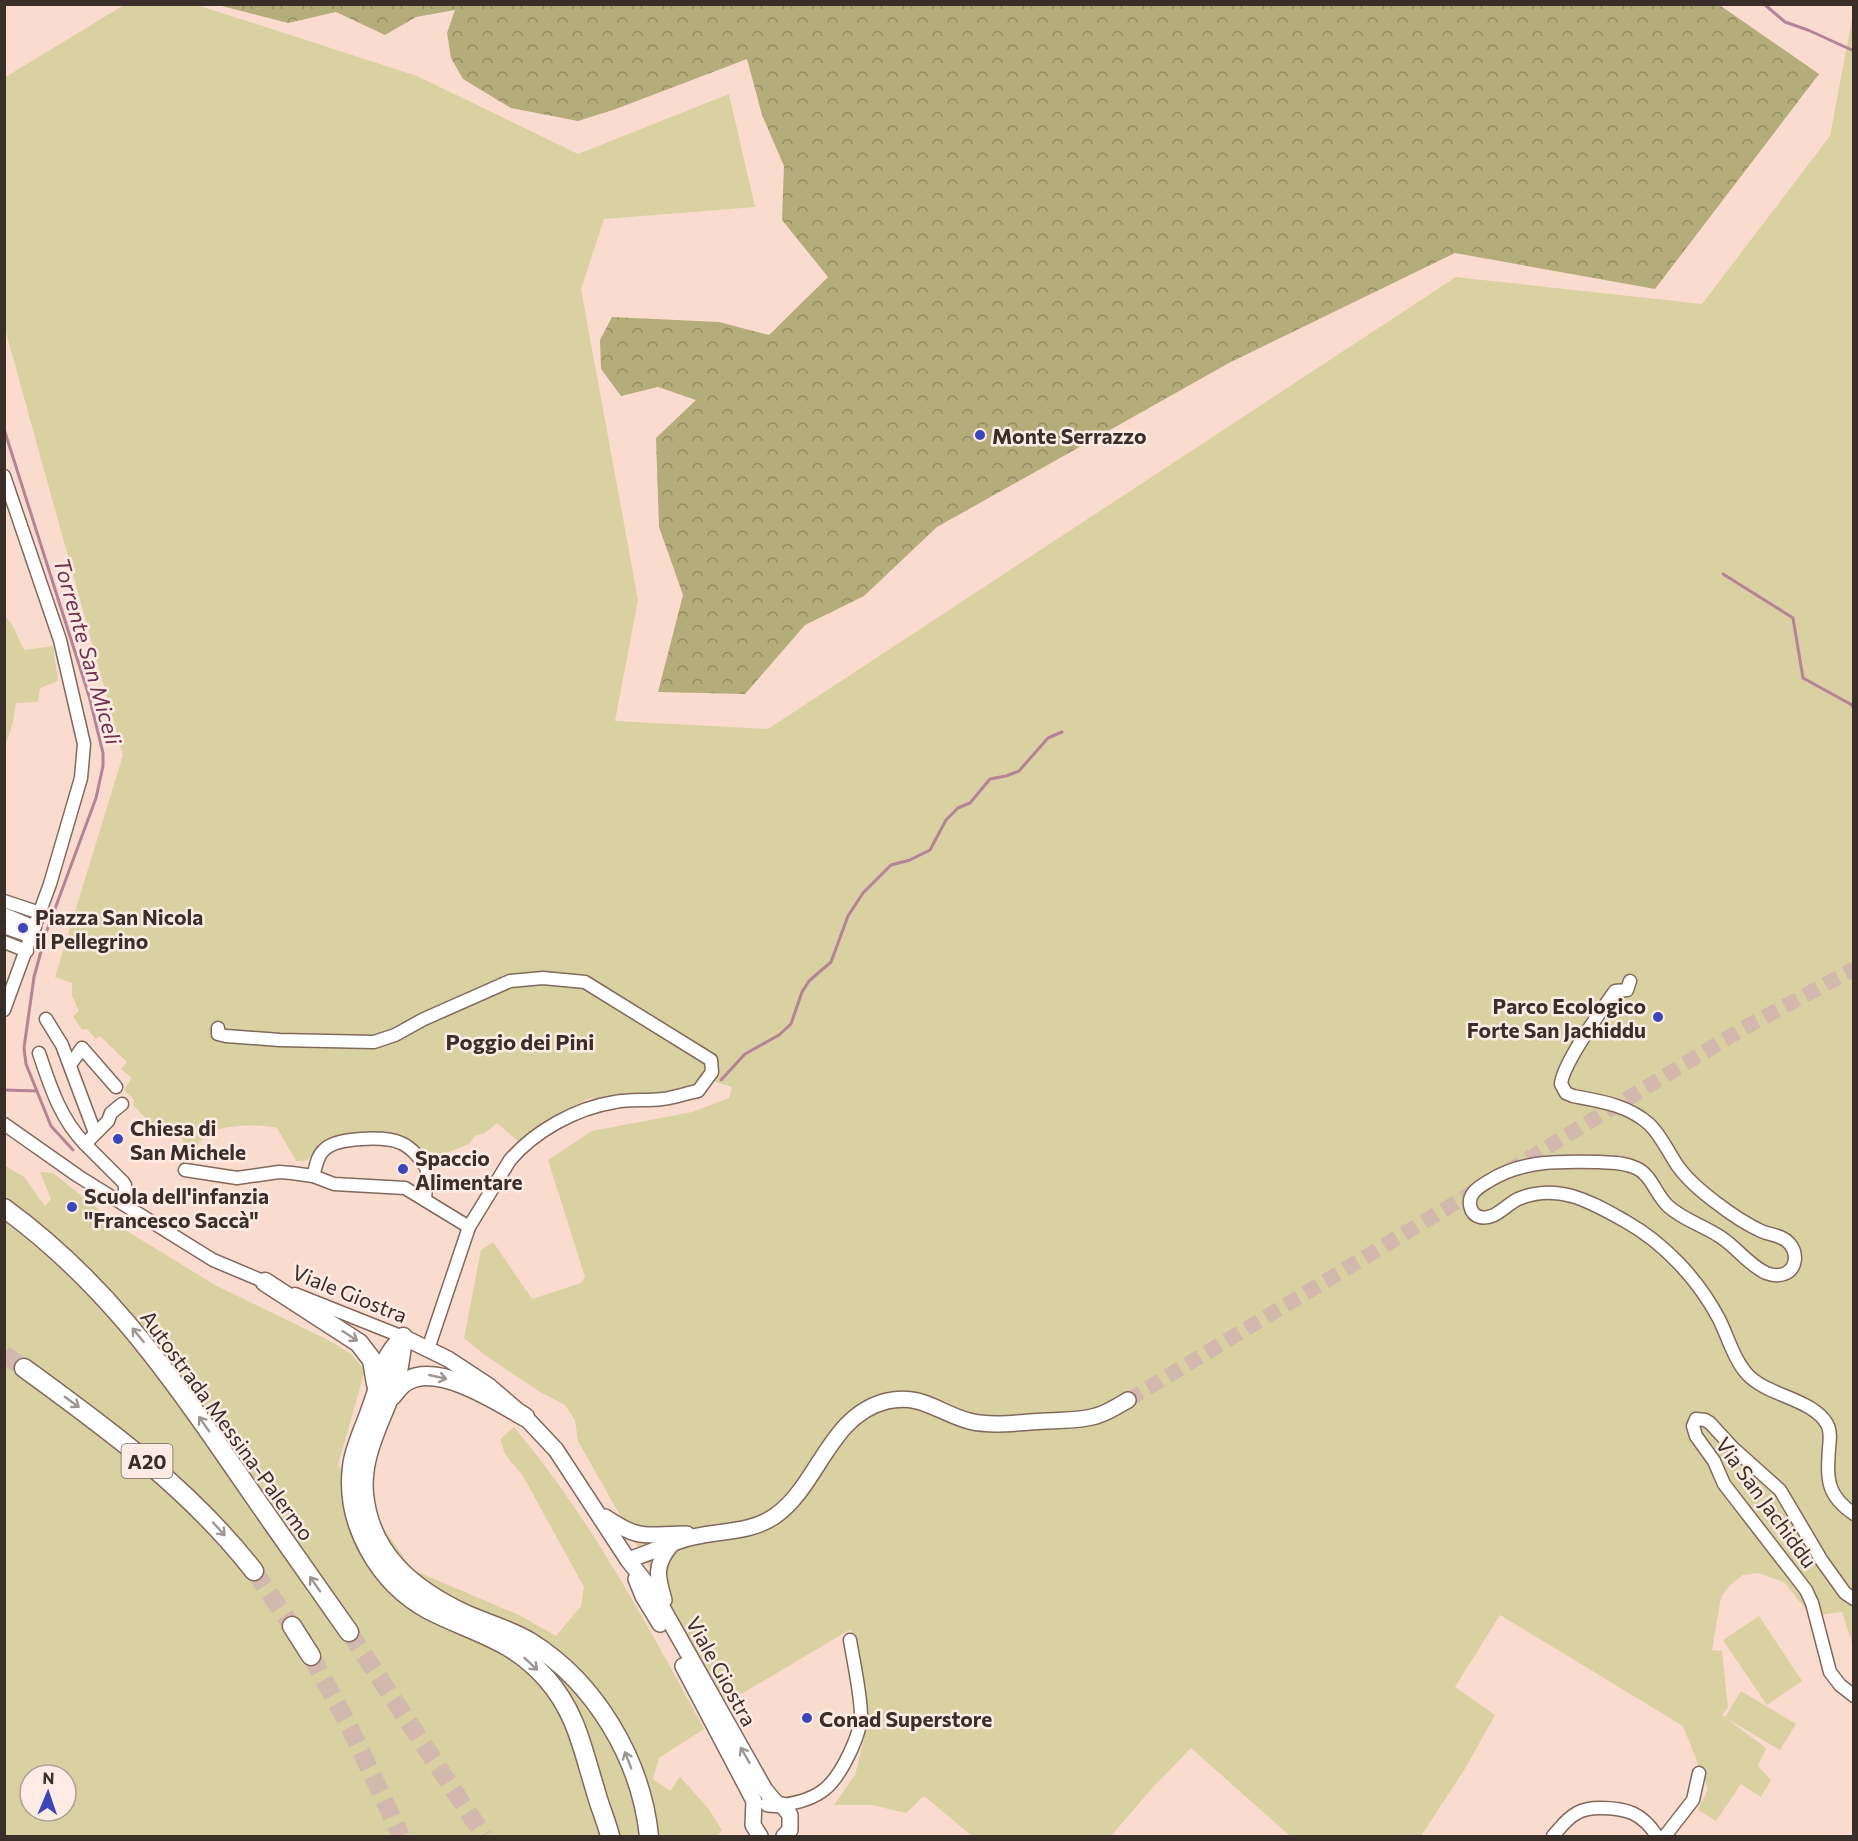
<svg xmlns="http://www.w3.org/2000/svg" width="1858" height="1841" font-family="Commissioner,sans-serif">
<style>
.grass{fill:#d9d1a1;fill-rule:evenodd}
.forest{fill:url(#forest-crowns)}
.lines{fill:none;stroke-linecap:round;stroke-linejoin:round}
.stream{stroke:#b58398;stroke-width:3}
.major-tunnel{stroke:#d3b9ad;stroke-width:15;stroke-dasharray:15 8;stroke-linecap:butt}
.highway-tunnel{stroke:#d3b9ad;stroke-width:18;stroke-dasharray:18 9;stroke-linecap:butt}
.minor-casing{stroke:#83685c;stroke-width:15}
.major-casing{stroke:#83685c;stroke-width:18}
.highway-casing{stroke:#83685c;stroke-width:21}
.minor{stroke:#fff;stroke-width:12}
.major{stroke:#fff;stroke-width:15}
.highway{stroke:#fff;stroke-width:18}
.oneway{stroke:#9c9694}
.poi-dot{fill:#3b46b9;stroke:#feece4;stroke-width:2}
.labels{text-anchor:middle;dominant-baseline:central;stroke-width:5;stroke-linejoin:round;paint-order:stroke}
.shield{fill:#feece4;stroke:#746760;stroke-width:1.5}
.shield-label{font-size:20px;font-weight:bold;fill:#392e28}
.poi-label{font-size:21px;font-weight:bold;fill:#392e28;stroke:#feece4;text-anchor:start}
.street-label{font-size:21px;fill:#392e28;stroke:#feece4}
.water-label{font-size:22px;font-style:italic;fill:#70314f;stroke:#feece4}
.neighbourhood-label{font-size:22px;font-weight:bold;fill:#392e28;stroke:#feece4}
</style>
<defs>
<pattern id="forest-crowns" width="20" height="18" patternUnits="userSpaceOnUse" patternTransform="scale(1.5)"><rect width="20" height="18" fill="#b5ac7b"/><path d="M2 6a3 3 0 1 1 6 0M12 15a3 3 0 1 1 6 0" fill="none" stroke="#948c65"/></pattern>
</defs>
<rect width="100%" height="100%" fill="#fadcce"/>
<g class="grass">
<path d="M194 4 417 76 578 154 729 94 755 207 604 219 581 289 638 600 615 721 768 729 1456 277 1702 304 1830 136 1853 14V1646L1842 1612 1811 1616 1784 1582 1758 1573 1743 1575 1730 1585 1721 1597 1712 1650 1722 1651 1728 1707 1722 1715 1725 1717 1741 1691 1796 1724 1780 1750 1726 1718 1766 1748 1758 1766 1771 1780 1761 1797 1741 1784 1716 1821 1698 1810 1708 1789 1683 1726 1500 1615 1455 1687 1495 1715 1466 1767 1421 1836H1290L1191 1748 1154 1786 1111 1836H972L924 1796 906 1813 872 1805H834L855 1775 864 1739 851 1629 726 1703 578 1441 575 1420 565 1405 540 1392 485 1355 464 1338 481 1250 493 1242 532 1299 581 1283 585 1277 548 1160 592 1131 692 1112 729 1098 732 1087 700 1077C697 1087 689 1088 679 1090L587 1099 554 1119 520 1143 497 1123 485 1133 475 1136 469 1144 444 1154 441 1158 429 1165 404 1141 323 1145C315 1155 309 1163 296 1161L277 1128C263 1124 228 1125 215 1131 209 1133 204 1138 199 1142L193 1167 179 1166 183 1141 182 1138 160 1133 133 1105 134 1100 124 1090 132 1078 121 1069 127 1062 100 1036 96 1039 87 1029 82 1030 73 1016 79 1011 72 996V983L55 977 123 755 5 329 4 78 124 5Z"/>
<path d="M5 615 13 626 24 650 53 646 58 681 40 688 38 702 16 703 13 722 5 747Z"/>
<path d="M4 1165 24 1177 45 1206 51 1199 40 1172 53 1173 122 1228 215 1285 328 1340 351 1354 365 1370 338 1465 413 1570 519 1615 556 1636 581 1606 584 1587 523 1476 505 1454 500 1439 514 1427C591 1519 647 1624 704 1729L659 1758 653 1779 670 1791 680 1777 708 1808 722 1830 717 1836H5ZM30 1775H66V1811H30Z"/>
<path d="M1759 1616 1802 1681 1767 1705 1723 1640Z"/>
</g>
<path class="forest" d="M1718 4 1819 74 1655 289 1455 253 1229 363 937 527 864 596 805 625 745 694 658 692 683 595 659 527 656 438 696 400 658 387 621 396 601 369 600 340 612 317 719 322 769 335 828 277 782 220 784 166 762 115 747 59 616 109 578 121 511 108 463 79 451 58 447 33 455 10 416 17 385 35 336 12 288 23 218 5Z"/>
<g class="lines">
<g class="stream">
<path d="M1764 4 1785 22 1808 30 1854 51"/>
<path d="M4 429 89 696 103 753V766L96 798 46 933 34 977 24 1048 26 1064 51 1126 73 1150"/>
<path d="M1723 574 1793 618 1803 678 1852 705 1854 709"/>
<path d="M721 1080 745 1054 779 1035 791 1024 802 992 809 981 831 962 848 916 863 893 891 865 910 860 930 850 946 820 958 808 970 803 990 779 1006 776 1019 771 1048 738 1062 732"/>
<path d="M4 1090 36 1091"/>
</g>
<g class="major-tunnel">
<path d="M1508 1171 1744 1028 1854 969"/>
<path d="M1128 1400 1480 1188"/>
</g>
<g class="highway-tunnel">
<path d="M4 1354 24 1368"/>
<path d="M254 1571 292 1626"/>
<path d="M349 1632 484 1836"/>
<path d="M311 1656 350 1728 401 1836"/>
</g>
<defs>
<g id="minor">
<path d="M4 476 60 640 84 744 81 778 50 884 4 1010"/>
<path d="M4 901 40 913"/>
<path d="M4 914 35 927"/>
<path d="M4 927 32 937"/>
<path d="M4 942 27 951"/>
<path d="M1630 981 1627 990 1615 991C1601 1011 1563 1063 1561 1084L1566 1093 1573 1096C1600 1101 1628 1105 1649 1124 1661 1135 1668 1152 1677 1165 1688 1181 1703 1193 1718 1204 1731 1214 1746 1224 1761 1231 1770 1235 1782 1235 1789 1243 1798 1253 1797 1269 1784 1274 1778 1276 1771 1275 1766 1273 1749 1265 1737 1248 1722 1238 1705 1226 1683 1220 1668 1206 1656 1195 1651 1174 1636 1168 1624 1162 1611 1163 1599 1162 1561 1161 1522 1160 1489 1181 1484 1184 1478 1187 1474 1192 1467 1200 1469 1214 1480 1217 1494 1221 1507 1204 1518 1199 1558 1182 1591 1202 1625 1221 1664 1243 1698 1279 1719 1319 1728 1337 1734 1360 1748 1375 1768 1396 1813 1399 1827 1424 1831 1431 1830 1440 1829 1448 1827 1479 1826 1495 1854 1514"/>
<path d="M46 1019 62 1045 95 1133"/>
<path d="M218 1028V1034L226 1036 280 1040 374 1042 395 1035 424 1019 510 981 543 978 585 982 711 1060 712 1072 698 1091C686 1093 674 1098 662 1099 646 1101 630 1099 615 1102 576 1108 535 1131 510 1160L469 1227 428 1349"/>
<path d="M39 1053C50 1086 60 1118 85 1144"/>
<path d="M70 1065 82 1048 116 1087"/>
<path d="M122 1104 111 1113 108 1121 85 1144 123 1182 125 1185V1204"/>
<path d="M4 1124 78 1176 213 1260 270 1284"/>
<path d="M185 1170 237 1178 279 1172 292 1173 313 1176 334 1184 405 1188 469 1227"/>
<path d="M313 1176C316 1167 317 1156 324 1150 336 1137 385 1136 401 1143 411 1147 422 1160 427 1169L425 1200"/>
<path d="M295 1294 403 1337"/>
<path d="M1854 1599 1845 1593 1822 1561 1780 1490 1733 1448 1710 1423 1705 1420 1696 1419 1693 1426 1696 1436 1714 1461 1724 1484 1806 1590 1812 1603 1830 1672 1840 1685 1854 1696"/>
<path d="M782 1805C797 1803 813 1799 825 1789 841 1776 861 1735 861 1714 860 1690 854 1664 850 1640"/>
<path d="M1553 1836C1560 1828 1567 1818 1577 1813 1584 1809 1593 1808 1600 1808 1627 1808 1642 1813 1657 1836"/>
<path d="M1665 1836 1693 1800 1699 1773"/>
</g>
<g id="major">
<path d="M403 1337 448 1359 489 1386 525 1417 556 1450 628 1560 654 1593 765 1790 777 1804"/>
<path d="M605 1517C642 1542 646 1534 687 1534"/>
<path d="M628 1560C646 1554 662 1547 679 1541 711 1529 746 1536 775 1516 819 1485 829 1415 887 1401 921 1393 939 1413 969 1421 993 1427 1022 1422 1046 1421 1062 1420 1080 1421 1096 1416 1107 1413 1118 1406 1128 1400"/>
<path d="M636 1579 643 1596 660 1624"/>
<path d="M664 1600C657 1577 654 1565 671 1545"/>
<path d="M683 1666 754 1801 753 1825 760 1836"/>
<path d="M768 1804 782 1805 790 1815V1830L784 1836"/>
</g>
<g id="highway">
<path d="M4 1208C100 1278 162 1363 228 1459 268 1517 308 1574 349 1632"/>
<path d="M265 1282 359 1343 372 1360 376 1384"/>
<path d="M403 1337C401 1352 400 1368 395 1382 383 1418 360 1454 364 1494 370 1556 414 1590 467 1615 488 1624 510 1630 530 1642 596 1683 641 1760 649 1836"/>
<path d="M403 1338C385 1355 382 1371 376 1394 372 1406 367 1420 362 1432 358 1444 353 1455 352 1467 345 1524 379 1583 429 1610 474 1633 510 1638 546 1678 576 1712 582 1747 595 1789 599 1805 606 1820 610 1836"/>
<path d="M24 1368C108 1429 190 1489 254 1571"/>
<path d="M392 1396C397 1390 401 1383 409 1380 440 1364 497 1401 525 1417"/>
<path d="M292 1626 311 1656"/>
</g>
</defs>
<use href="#minor" class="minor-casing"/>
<use href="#major" class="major-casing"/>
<use href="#highway" class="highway-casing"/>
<use href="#minor" class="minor"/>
<use href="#major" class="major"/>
<use href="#highway" class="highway"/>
</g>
<defs><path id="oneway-shaft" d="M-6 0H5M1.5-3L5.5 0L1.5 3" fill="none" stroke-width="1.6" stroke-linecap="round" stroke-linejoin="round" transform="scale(1.5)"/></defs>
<g class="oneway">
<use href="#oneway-shaft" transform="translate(138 1335) rotate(-129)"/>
<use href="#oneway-shaft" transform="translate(350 1336) rotate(33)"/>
<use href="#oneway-shaft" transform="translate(438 1377) rotate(13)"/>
<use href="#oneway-shaft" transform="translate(72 1402) rotate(36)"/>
<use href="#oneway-shaft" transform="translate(204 1424) rotate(-125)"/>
<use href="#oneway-shaft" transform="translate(219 1529) rotate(48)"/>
<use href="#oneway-shaft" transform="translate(315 1584) rotate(-125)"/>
<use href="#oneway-shaft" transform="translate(531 1664) rotate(43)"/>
<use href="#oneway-shaft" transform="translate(745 1755) rotate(-120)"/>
<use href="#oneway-shaft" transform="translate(628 1760) rotate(-111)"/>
</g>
<g class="poi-dot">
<circle cx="980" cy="435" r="6"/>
<circle cx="23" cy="928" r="6"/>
<circle cx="1658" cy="1017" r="6"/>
<circle cx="118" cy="1139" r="6"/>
<circle cx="403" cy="1169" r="6"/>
<circle cx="72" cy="1207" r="6"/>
<circle cx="807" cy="1718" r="6"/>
</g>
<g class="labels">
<rect class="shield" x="121.5" y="1444" width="51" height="34" rx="4.5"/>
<g class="shield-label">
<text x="147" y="1461">A20</text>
</g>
<g class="poi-label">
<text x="992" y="435">Monte Serrazzo</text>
<text x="35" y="916">Piazza San Nicola<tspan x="35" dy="24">il Pellegrino</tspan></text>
<text x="1646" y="1005" text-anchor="end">Parco Ecologico<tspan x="1646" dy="24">Forte San Jachiddu</tspan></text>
<text x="130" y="1127">Chiesa di<tspan x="130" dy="24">San Michele</tspan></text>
<text x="415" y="1157">Spaccio<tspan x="415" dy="24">Alimentare</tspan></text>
<text x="84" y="1195">Scuola dell'infanzia<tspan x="84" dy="24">"Francesco Saccà"</tspan></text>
<text x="819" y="1718">Conad Superstore</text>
</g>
<g class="street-label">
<text transform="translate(350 1293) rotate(22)">Viale Giostra</text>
<text transform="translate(228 1425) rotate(54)">Autostrada Messina-Palermo</text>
<text transform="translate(1767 1502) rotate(54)">Via San Jachiddu</text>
<text transform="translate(722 1671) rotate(61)">Viale Giostra</text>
</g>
<g class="water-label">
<text transform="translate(88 651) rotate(74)">Torrente San Miceli</text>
</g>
<g class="neighbourhood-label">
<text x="520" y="1041">Poggio dei Pini</text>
</g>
</g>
<rect width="1858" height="1841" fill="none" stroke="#392e28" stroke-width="12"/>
<g transform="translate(48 1793) rotate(2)"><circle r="28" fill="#feece4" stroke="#afa099" stroke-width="1.5"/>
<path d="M0-4.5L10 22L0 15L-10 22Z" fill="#3b46b9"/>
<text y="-9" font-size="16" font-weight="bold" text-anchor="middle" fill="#392e28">N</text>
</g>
</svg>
